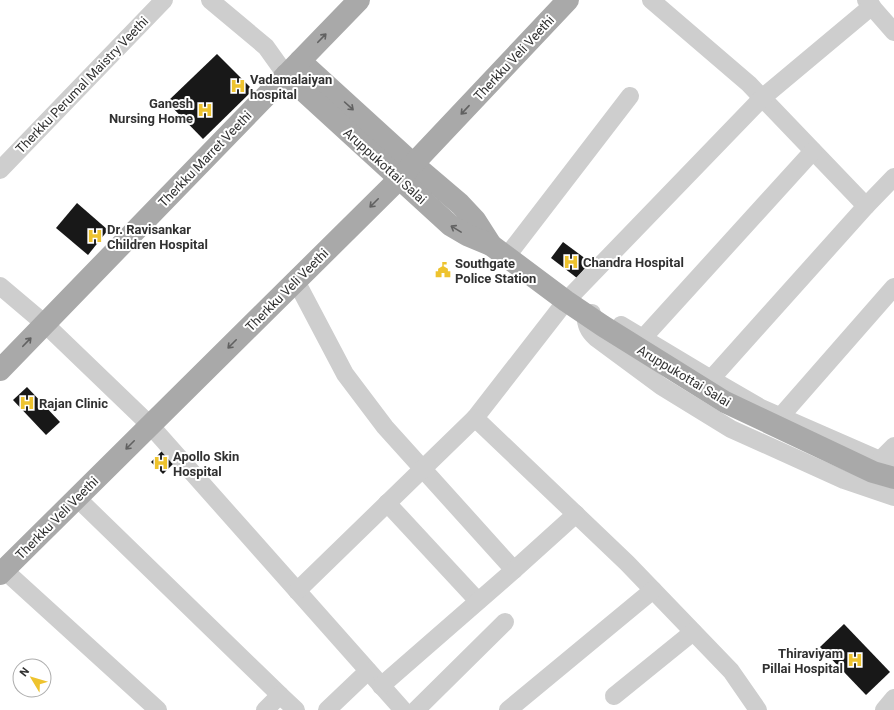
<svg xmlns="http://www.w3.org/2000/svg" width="894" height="710" font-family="Roboto,sans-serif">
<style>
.building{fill:#181818}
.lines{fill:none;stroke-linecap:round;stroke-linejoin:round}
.minor{stroke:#cecece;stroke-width:18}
.major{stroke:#a9a9a9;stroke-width:22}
.oneway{stroke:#616161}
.labels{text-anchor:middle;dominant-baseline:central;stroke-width:4;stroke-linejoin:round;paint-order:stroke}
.street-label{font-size:13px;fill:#313131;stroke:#fff}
.poi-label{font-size:13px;font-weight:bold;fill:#313131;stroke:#fff;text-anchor:start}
</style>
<rect width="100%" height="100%" fill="#fff"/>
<g class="building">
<path d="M217 54 253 90 203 139 167 102Z"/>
<path d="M77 203 108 230 88 255 56 228Z"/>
<path d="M563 242 590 262 577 278 551 258Z"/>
<path d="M27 387 60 422 46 435 13 400Z"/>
<path d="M164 449 176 461 163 474 151 462Z"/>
<path d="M844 624 890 672 866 695 820 647Z"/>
</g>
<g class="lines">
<g class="minor">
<path d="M210 0 266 47 286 75"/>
<path d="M651 0 749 84 866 206"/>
<path d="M866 0 894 32"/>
<path d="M0 170 164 0"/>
<path d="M507 256 630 96"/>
<path d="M296 281 345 374 385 427 514 570"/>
<path d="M0 286 45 324 150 425 403 710"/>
<path d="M592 313 585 314C586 325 588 331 596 338L661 386 731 429 844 480 894 497"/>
<path d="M621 325 711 379 761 408 880 460 894 463"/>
<path d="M643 338 813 151"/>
<path d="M711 379 866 206 894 177"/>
<path d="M781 416 894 287"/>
<path d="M475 418 566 301 762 98 872 6"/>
<path d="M880 460 894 446"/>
<path d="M77 498 280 695"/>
<path d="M387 503 478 601"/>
<path d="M4 570 158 710"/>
<path d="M297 591 475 418 627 563 731 671 758 710"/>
<path d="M381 686 514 570 576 514"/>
<path d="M614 696 693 632"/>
<path d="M265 710 280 695 296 710"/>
<path d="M327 710 368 671"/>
<path d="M416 710 505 622"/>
<path d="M508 710 653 590"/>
<path d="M884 710 894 698"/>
</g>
<g class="major">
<path d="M300 61 413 164 460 204 475 220 491 245"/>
<path d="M286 75 450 225 467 235 491 245 566 301 603 326 725 402 873 472 894 478"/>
<path d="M0 370 359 0"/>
<path d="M0 574 399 179 568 0"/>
</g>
</g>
<defs><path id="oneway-shaft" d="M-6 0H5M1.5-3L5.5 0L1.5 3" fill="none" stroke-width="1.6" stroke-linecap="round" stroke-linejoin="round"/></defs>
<g class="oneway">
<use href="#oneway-shaft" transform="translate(322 38) rotate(-46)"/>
<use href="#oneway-shaft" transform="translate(349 106) rotate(42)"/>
<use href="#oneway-shaft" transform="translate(465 110) rotate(133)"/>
<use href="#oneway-shaft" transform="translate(374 203) rotate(135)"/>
<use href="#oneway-shaft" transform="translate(456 229) rotate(-149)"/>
<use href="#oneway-shaft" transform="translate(27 342) rotate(-46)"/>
<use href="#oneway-shaft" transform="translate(232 344) rotate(135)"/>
<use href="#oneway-shaft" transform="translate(130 445) rotate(135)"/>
</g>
<defs>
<symbol id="hospital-bare" viewBox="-9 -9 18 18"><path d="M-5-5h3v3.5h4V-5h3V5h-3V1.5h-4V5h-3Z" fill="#eec32e" stroke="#fff" stroke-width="2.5" paint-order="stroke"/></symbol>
<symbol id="civic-bare" viewBox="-9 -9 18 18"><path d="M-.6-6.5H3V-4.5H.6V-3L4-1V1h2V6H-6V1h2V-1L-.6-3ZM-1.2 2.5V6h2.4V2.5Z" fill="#eec32e" stroke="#fff" stroke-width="2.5" paint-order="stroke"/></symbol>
</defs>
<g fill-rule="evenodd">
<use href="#hospital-bare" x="227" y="75" width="22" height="22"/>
<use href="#hospital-bare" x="194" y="99" width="22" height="22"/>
<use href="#hospital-bare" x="84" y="225" width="22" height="22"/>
<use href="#hospital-bare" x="560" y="251" width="22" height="22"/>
<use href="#civic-bare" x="432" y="259" width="22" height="22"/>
<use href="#hospital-bare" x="16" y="392" width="22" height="22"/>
<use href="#hospital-bare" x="150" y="452" width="22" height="22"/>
<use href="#hospital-bare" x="844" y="649" width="22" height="22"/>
</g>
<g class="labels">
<g class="street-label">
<text transform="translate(514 58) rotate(-47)">Therkku Veli Veethi</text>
<text transform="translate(82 85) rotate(-46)">Therkku Perumal Maistry Veethi</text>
<text transform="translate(205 159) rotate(-46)">Therkku Marret Veethi</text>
<text transform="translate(385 166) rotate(42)">Aruppukottai Salai</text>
<text transform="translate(287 290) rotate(-45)">Therkku Veli Veethi</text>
<text transform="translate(684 376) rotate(31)">Aruppukottai Salai</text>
<text transform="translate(57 518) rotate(-45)">Therkku Veli Veethi</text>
</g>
<g class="poi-label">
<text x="250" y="79">Vadamalaiyan<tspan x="250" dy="15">hospital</tspan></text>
<text x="193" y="103" text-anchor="end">Ganesh<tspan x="193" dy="15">Nursing Home</tspan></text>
<text x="107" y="229">Dr. Ravisankar<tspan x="107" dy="15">Children Hospital</tspan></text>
<text x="583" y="262">Chandra Hospital</text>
<text x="455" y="263">Southgate<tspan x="455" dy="15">Police Station</tspan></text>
<text x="39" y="403">Rajan Clinic</text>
<text x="173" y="456">Apollo Skin<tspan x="173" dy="15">Hospital</tspan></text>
<text x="843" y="653" text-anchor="end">Thiraviyam<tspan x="843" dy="15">Pillai Hospital</tspan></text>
</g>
</g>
<g transform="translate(32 678) rotate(308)"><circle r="19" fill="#ffffff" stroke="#adadad"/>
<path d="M0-3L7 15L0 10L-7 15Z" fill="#eec32e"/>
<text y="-6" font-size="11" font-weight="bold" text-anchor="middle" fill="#313131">N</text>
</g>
</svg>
